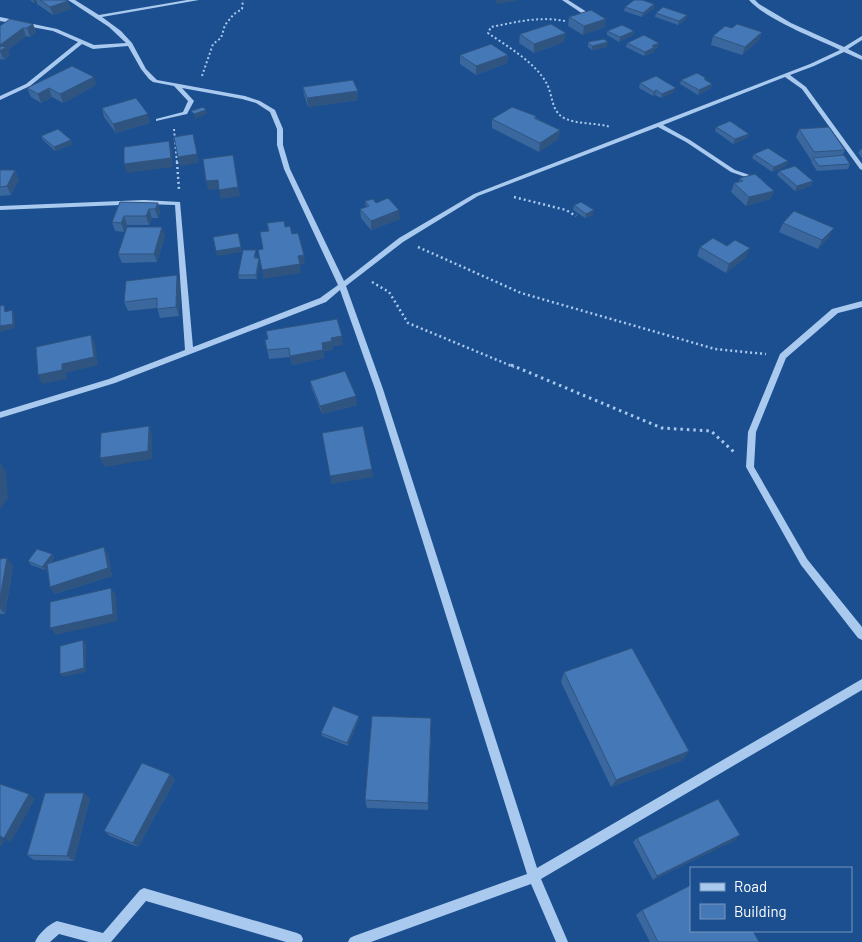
<svg xmlns="http://www.w3.org/2000/svg" width="862" height="942" font-family="Barlow,sans-serif">
<style>
.lines{fill:none;stroke-linecap:round;stroke-linejoin:round}
.path-far2{stroke:#a9c9ee;stroke-width:2;stroke-dasharray:2 2.5;stroke-linecap:butt}
.path-far1{stroke:#a9c9ee;stroke-width:2.5;stroke-dasharray:2 3;stroke-linecap:butt}
.path{stroke:#a9c9ee;stroke-width:3;stroke-dasharray:2.5 4;stroke-linecap:butt}
.minor{fill:#a9c9ee;fill-rule:evenodd}
.wall{fill:#3a679d}
.shaded-wall{fill:#305480}
.building{fill:#4478b7;stroke:#305480}
</style>
<rect width="100%" height="100%" fill="#1b4f8f"/>
<g class="lines">
<g class="path-far2">
<path d="M565 21C540 16 516 22 491 27L488 33C508 47 535 62 547 84 553 96 551 111 564 118 578 125 595 122 610 127"/>
<path d="M202 76 213 44 221 38 225 25 234 14 242 9 243 0"/>
<path d="M174 129 177 163"/>
</g>
<g class="path-far1">
<path d="M177 162 179 190"/>
<path d="M514 197 566 210 576 216"/>
<path d="M418 247 521 293 715 349 766 354"/>
<path d="M372 282 389 292 408 323 514 367"/>
</g>
<path class="path" d="M511 365 662 428 711 431 734 452"/>
<g class="minor">
<path d="M68 0H75L99 15 187 0H199L102 17 121 31 132 43 146 69 157 80 245 96 260 101 275 110 283 129V145L290 169 344 281 399 238 474 194 810 64 840 50C815 38 767 20 749 0H755L759 4 791 23 844 47 862 36V40L848 49 862 56V60L844 52 814 66 790 75 806 87 862 164V170L860 169 802 89 785 77 663 125 690 140 735 170 761 179V181H757L731 172 686 142 658 127 478 196 403 242 346 286 383 389 537 868 862 679V690L541 879 568 942H556L531 884 371 942H348L350 938 354 936 527 874 375 389 340 290 326 302 115 383 0 418V412L109 379 185 350 175 205 144 204 0 210V206L144 200 180 202 193 347 320 298 338 285 284 169 277 145V129L270 112 256 103 242 99 182 88 194 101 187 114 156 121V119L183 112 188 101 174 86 153 82 149 79 141 69 128 46 93 49 82 44 30 86 0 100V96L26 84 78 42 53 31 0 21V17L57 29 94 45 126 43 109 27Z"/>
<path d="M562 0H568L590 14 581 20H577V18L583 14Z"/>
<path d="M862 301V307L838 313 786 358 756 432 754 467 807 559 862 627V640L858 638 801 565 746 467 748 432 780 354 832 309Z"/>
<path d="M144 888 297 933 301 935 303 939 302 942H286L146 901 111 942H89L59 934 50 942H35C38 934 49 924 57 921L103 933 140 890Z"/>
</g>
</g>
<g class="wall">
<path d="M30 0H66L71 9 53 15 37 4V2L34 3Z"/>
<path d="M625 7 654 8 642 17 624 11Z"/>
<path d="M656 13 686 19 678 25 655 17Z"/>
<path d="M569 17 605 27 583 35 568 26Z"/>
<path d="M33 24 36 32 30 37 26 36 8 50 10 55 4 60 0 59V26Z"/>
<path d="M732 28 762 32 759 40 742 55 711 45 713 36Z"/>
<path d="M607 31H634L633 35 619 42 607 35Z"/>
<path d="M520 34 564 42 534 53 519 43Z"/>
<path d="M588 42 607 47 592 50 588 47Z"/>
<path d="M627 43 658 48 654 49V52L644 56 626 47Z"/>
<path d="M460 55H508L507 63 476 75 460 64Z"/>
<path d="M706 78V80L712 84 711 88 698 95 680 84 681 80Z"/>
<path d="M640 83 674 92 661 98 655 95 653 96 639 88Z"/>
<path d="M96 85 63 103 52 97 41 103 31 97 27 88Z"/>
<path d="M303 87 358 100 308 107 304 95Z"/>
<path d="M102 108 150 123 116 133 104 117Z"/>
<path d="M536 116V118L560 130 558 139 539 152 492 128V119Z"/>
<path d="M716 127 749 134 747 138 733 144 715 131Z"/>
<path d="M799 129 845 150 842 156 850 164 848 169 817 171 811 162 812 160H811L796 137Z"/>
<path d="M41 136 73 144 55 151 43 140Z"/>
<path d="M861 149H862V158L858 153Z"/>
<path d="M754 154 788 161 786 166 772 172 752 158Z"/>
<path d="M0 170H15L19 179 11 195 0 196Z"/>
<path d="M779 171 813 181 811 186 795 191 777 175Z"/>
<path d="M740 178 774 191 770 199 746 206 731 192 734 183 739 182Z"/>
<path d="M365 201 400 219 371 230 361 218 360 209 366 207Z"/>
<path d="M120 202 158 203 160 212 158 218H152L149 225H127L124 232 115 231 112 222Z"/>
<path d="M574 205 593 215 585 218 573 210Z"/>
<path d="M783 223 829 237 818 249 779 232Z"/>
<path d="M165 236 157 262 122 263 118 254Z"/>
<path d="M700 247 746 257 726 273 697 256Z"/>
<path d="M257 255 256 258 257 279H239L238 275Z"/>
<path d="M177 275 180 284 179 316 160 318 157 308 128 311 124 302Z"/>
<path d="M265 340 343 345 333 346V350L323 351 324 358 292 365 290 357 269 359Z"/>
<path d="M310 381 357 405 322 414 312 389Z"/>
<path d="M52 554 54 558 51 563 108 554 112 576 55 594 50 587 47 568 45 570 31 565 28 561Z"/>
<path d="M0 559 13 566 5 614H0Z"/>
<path d="M564 672 683 760 611 787 561 682Z"/>
<path d="M359 716V719L348 746 322 736 321 733Z"/>
<path d="M431 727 428 810 367 808 365 800Z"/>
<path d="M170 774 175 780 138 847 110 836 104 831Z"/>
<path d="M90 798 74 861 34 860 27 855Z"/>
<path d="M637 838 735 840 653 880 633 842Z"/>
<path d="M642 910 759 942H650L636 915Z"/>
</g>
<g class="shaded-wall">
<path d="M33 0H36L37 2 34 3Z"/>
<path d="M496 0H516V1L496 4Z"/>
<path d="M68 1 71 9 53 15 50 7Z"/>
<path d="M654 4V8L642 17 643 13Z"/>
<path d="M687 15 686 19 678 25 679 21Z"/>
<path d="M606 19 605 27 583 35 584 26Z"/>
<path d="M33 24 36 32 30 37 27 28Z"/>
<path d="M23 28 26 36 8 50 10 55 4 60 0 51V45Z"/>
<path d="M634 31 633 35 619 42 620 37Z"/>
<path d="M762 32 759 40 742 55 745 47Z"/>
<path d="M566 33 564 42 534 53V44Z"/>
<path d="M608 42 607 47 592 50V46Z"/>
<path d="M659 43 658 48 654 49V52L644 56 645 52 652 46Z"/>
<path d="M508 55 507 63 476 75V66Z"/>
<path d="M94 77 96 85 63 103 60 94Z"/>
<path d="M712 84 711 88 698 95 699 90Z"/>
<path d="M49 88 52 97 41 103 38 94Z"/>
<path d="M676 88 674 92 661 98 662 94Z"/>
<path d="M656 90 655 95 653 96 654 92Z"/>
<path d="M358 91V100L308 107 307 98Z"/>
<path d="M206 110 207 114 195 119 194 114Z"/>
<path d="M148 114 150 123 116 133 113 124Z"/>
<path d="M560 130 558 139 539 152 540 143Z"/>
<path d="M193 134 199 163 180 166 178 157Z"/>
<path d="M749 134 747 138 733 144 735 139Z"/>
<path d="M71 140 73 144 55 151 54 147Z"/>
<path d="M169 141 172 150 173 167 127 173 124 164Z"/>
<path d="M233 155 240 196 221 199 219 190Z"/>
<path d="M788 161 786 166 772 172 774 167Z"/>
<path d="M15 170 19 179 11 195 7 186Z"/>
<path d="M218 180 220 189 208 190 206 181Z"/>
<path d="M813 181 811 186 795 191 797 186Z"/>
<path d="M774 191 770 199 746 206 749 197Z"/>
<path d="M158 203 160 212 158 218 155 209Z"/>
<path d="M149 209 152 218 149 225 146 216Z"/>
<path d="M399 210 400 219 371 230V221Z"/>
<path d="M594 210 593 215 585 218 586 214Z"/>
<path d="M124 216 127 225 124 232 121 223Z"/>
<path d="M162 227 165 236 157 262 154 254Z"/>
<path d="M834 228 829 237 818 249 822 240Z"/>
<path d="M241 247 242 252 217 256 216 251Z"/>
<path d="M750 248 746 257 726 273 729 264Z"/>
<path d="M304 255 305 264 300 265 301 273 263 279 262 270 298 256Z"/>
<path d="M259 258 260 263 257 279 256 275Z"/>
<path d="M177 275 180 284 179 316 176 307Z"/>
<path d="M12 310 14 315 15 328 0 332V326Z"/>
<path d="M91 335 95 343 98 365 66 373 67 379 42 384 38 375Z"/>
<path d="M342 336 343 345 333 346V350L323 351 324 358 292 365 290 356 322 343 331 338Z"/>
<path d="M356 396 357 405 322 414 320 406Z"/>
<path d="M149 426 152 434V459L104 467 100 458Z"/>
<path d="M0 462 6 472 8 498 0 510Z"/>
<path d="M372 469 373 477 331 484 330 476Z"/>
<path d="M104 547 108 554 112 576 55 594 50 587Z"/>
<path d="M52 554 54 558 45 570 42 567Z"/>
<path d="M7 558 13 566 5 614 0 608V598Z"/>
<path d="M111 588 116 595 117 621 56 635 50 628Z"/>
<path d="M83 640 86 644V672L63 677 60 674Z"/>
<path d="M359 716V719L348 746 347 743Z"/>
<path d="M689 751 683 760 611 787 616 780Z"/>
<path d="M170 774 175 780 138 847 133 843Z"/>
<path d="M84 793 90 798 74 861 67 856Z"/>
<path d="M29 794 35 799 11 842 4 838Z"/>
<path d="M740 835 735 840 653 880 657 876Z"/>
<path d="M0 837 5 840 1 847 0 846Z"/>
</g>
<g class="building">
<path d="M40 0H66L68 1 50 7Z"/>
<path d="M634 0H642L654 4 643 13 625 7Z"/>
<path d="M663 7 687 15 679 21 656 13Z"/>
<path d="M591 10 606 19 584 26 569 17Z"/>
<path d="M10 19 33 24 27 28H23L0 45V26Z"/>
<path d="M551 24 566 33 534 44 520 34Z"/>
<path d="M737 24 762 32 745 47 713 36 725 26 732 28Z"/>
<path d="M622 25 634 31 620 37 607 31Z"/>
<path d="M644 35 659 43 652 46 655 47 645 52 627 43Z"/>
<path d="M604 39 608 42 592 46 588 42Z"/>
<path d="M491 44 508 55 476 66 460 55Z"/>
<path d="M0 46 6 47 0 51Z"/>
<path d="M72 66 94 77 60 94 49 88 38 94 27 88Z"/>
<path d="M697 73 706 78 704 79 712 84 699 90 681 80Z"/>
<path d="M656 76 676 88 662 94 656 90 654 92 640 83Z"/>
<path d="M353 80 358 91 307 98 303 87Z"/>
<path d="M136 98 148 114 113 124 102 108Z"/>
<path d="M203 107 206 110 194 114 191 111Z"/>
<path d="M512 107 536 116 534 118 560 130 540 143 492 119Z"/>
<path d="M730 121 749 134 735 139 716 127Z"/>
<path d="M829 127 845 150 814 152 799 129Z"/>
<path d="M58 129 71 140 54 147 41 136Z"/>
<path d="M193 134 197 154 178 157 174 137Z"/>
<path d="M169 141 171 158 124 164V147Z"/>
<path d="M768 148 788 161 774 167 754 154Z"/>
<path d="M233 155 238 187 219 190 218 180 206 181 203 159Z"/>
<path d="M844 155 850 164 819 166 813 158Z"/>
<path d="M795 166 813 181 797 186 779 171Z"/>
<path d="M0 170H15L7 186 0 187Z"/>
<path d="M755 174 774 191 749 197 734 183 743 181 740 178Z"/>
<path d="M388 198 399 210 371 221 360 209 369 206 365 201 373 199 376 203Z"/>
<path d="M120 202 158 203 155 209H149L146 216H124L121 223 112 222Z"/>
<path d="M581 202 594 210 586 214 574 205Z"/>
<path d="M794 211 834 228 822 240 783 223Z"/>
<path d="M284 221 285 227 290 226 292 234 298 233 304 255 298 256 300 264 262 270 258 250 263 249 260 232 269 231 267 223Z"/>
<path d="M127 227H162L154 254H118Z"/>
<path d="M238 233 241 247 216 251 213 237Z"/>
<path d="M713 238 727 246 735 240 750 248 729 264 700 247Z"/>
<path d="M243 250H256L254 258H259L256 275H238Z"/>
<path d="M177 275 176 307 157 309V298L124 302 126 281Z"/>
<path d="M4 305 5 312 12 310 13 324 0 326V306Z"/>
<path d="M337 319 342 336 331 338 332 341 322 343 323 350 290 356 289 348 267 350 265 340 268 339 266 331Z"/>
<path d="M91 335 94 357 62 364V370L38 375 36 347Z"/>
<path d="M345 371 356 396 320 406 310 381Z"/>
<path d="M149 426 148 451 100 458 101 433Z"/>
<path d="M363 426 372 469 330 476 322 433Z"/>
<path d="M104 547 108 568 50 587 47 564Z"/>
<path d="M37 549 52 554 42 567 28 561Z"/>
<path d="M7 558 0 598V559Z"/>
<path d="M111 588 113 614 50 628V602Z"/>
<path d="M83 640 84 668 60 674V646Z"/>
<path d="M632 648 689 751 616 780 564 672Z"/>
<path d="M333 706 359 716 347 743 321 733Z"/>
<path d="M372 716 431 718 428 803 365 800Z"/>
<path d="M142 763 170 774 133 843 104 831Z"/>
<path d="M0 784 29 794 4 838 0 836Z"/>
<path d="M45 793H84L67 856 27 855Z"/>
<path d="M718 799 740 835 657 876 637 838Z"/>
<path d="M691 885V931H753L759 942H658L642 910Z"/>
</g>
<rect x="690" y="867" width="162" height="65" fill="#1b4f8f" stroke="#7695bc"/>
<rect x="700" y="883" width="25" height="8" fill="#a9c9ee" stroke="#7695bc"/>
<text x="734" y="892" font-size="15" fill="#ffffff">Road</text>
<rect x="700" y="904" width="25" height="15" fill="#4478b7" stroke="#7695bc"/>
<text x="734" y="917" font-size="15" fill="#ffffff">Building</text>
</svg>
